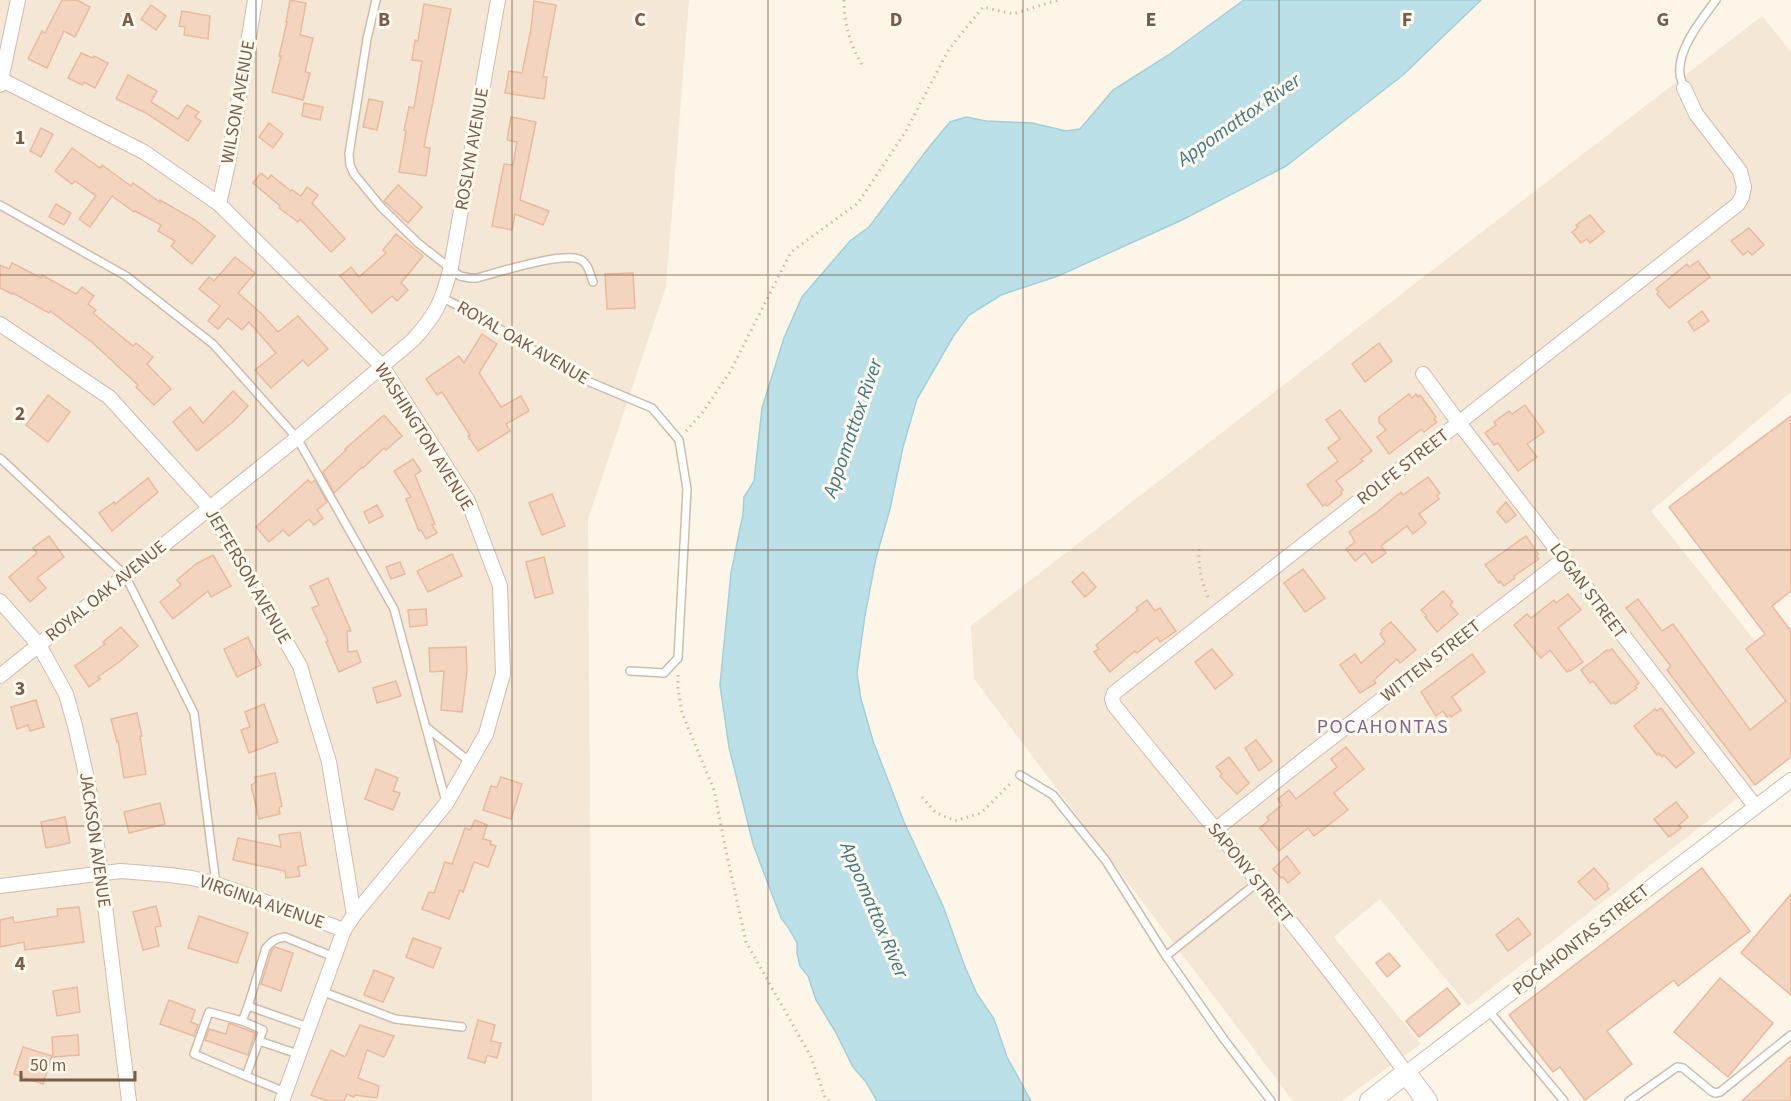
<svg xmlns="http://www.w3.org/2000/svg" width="1791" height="1101" font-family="'Source Sans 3',sans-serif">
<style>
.residential{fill:#f5e7d5}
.water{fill:#bbe0e8;stroke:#a0d0da;stroke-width:1.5}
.building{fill:#f3d4be;stroke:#e7bb9e;stroke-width:1.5}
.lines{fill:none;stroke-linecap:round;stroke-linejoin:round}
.lane-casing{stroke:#cfbdac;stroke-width:10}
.street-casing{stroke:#cfbdac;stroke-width:16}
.secondary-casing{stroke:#d5bfac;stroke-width:22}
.path{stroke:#d9b8a0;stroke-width:3;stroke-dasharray:1.5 4.5;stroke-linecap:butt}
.lane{stroke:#fff;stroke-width:7}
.street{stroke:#fff;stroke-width:14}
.secondary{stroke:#fff;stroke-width:20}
.grid{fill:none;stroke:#785c4a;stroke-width:1.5;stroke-opacity:0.55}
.labels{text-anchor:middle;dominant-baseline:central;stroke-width:6;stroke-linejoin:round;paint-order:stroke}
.street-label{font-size:18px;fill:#785c4a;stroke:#fff9ee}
.water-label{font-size:20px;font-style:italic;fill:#407785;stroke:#fff9ee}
.neighbourhood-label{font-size:20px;letter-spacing:1.5px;fill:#856294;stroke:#fff9ee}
.grid-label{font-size:20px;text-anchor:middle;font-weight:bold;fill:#785c4a;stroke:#fff9ee;stroke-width:6;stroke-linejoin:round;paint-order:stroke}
</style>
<rect width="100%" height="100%" fill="#fdf5e7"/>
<g class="residential">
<path d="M0 0H689L666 287 588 519 592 1101H0Z"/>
<path d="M1762 16 1791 52V392L1651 511 1791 686V757L1468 1006 1380 899 1334 937 1421 1044 1341 1101H1293L974 679 971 626Z"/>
</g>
<path class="water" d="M1244 0H1481L1403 75 1286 166 1182 220 1058 276 1001 295 969 315 954 335 917 399 903 447 890 509 876 558 865 615 857 673 861 699 873 741 904 822 943 906 965 967 977 994 994 1019 1007 1057 1031 1101H877L866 1082 853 1067 835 1031 816 1000 808 976 800 966 797 953V943L788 927 781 918 753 844 729 747 720 685 731 573 743 514 744 497 754 481 762 408 784 338 802 297 850 241 869 227 926 151 950 122 966 117 986 121 1032 123 1066 131 1080 129 1113 90 1167 56Z"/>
<g class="building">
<path d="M62 0H77L90 7 75 37 64 31 47 68 28 59 42 31 45 33Z"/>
<path d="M290 0 306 3 300 35 313 38 305 72 310 73 303 100 272 92 281 56H279L287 22H286Z"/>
<path d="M534 1 556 5 543 77H547L544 99 505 93 509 71 522 73 531 29Z"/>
<path d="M424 4 451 9 424 147 430 148 426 176 399 172 406 131 404 130 409 107 414 108 422 61 412 60 415 40 418 41Z"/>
<path d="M151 5 166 16 156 30 141 19Z"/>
<path d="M182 11 210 16 208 39 184 35 185 27 179 26Z"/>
<path d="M81 53 93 58 94 56 108 63 95 88 84 82 82 85 68 78Z"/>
<path d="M128 75 157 91 151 102 178 119 187 105 199 112 195 117 201 121 188 141 146 113 116 99Z"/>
<path d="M369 99 383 102 377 130 363 127Z"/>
<path d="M304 103 323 107 320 120 302 116Z"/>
<path d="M511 117 536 122 520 200 549 211 543 225 515 214 512 230 492 226 504 164 513 165 517 142 507 140Z"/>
<path d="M269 123 283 134 273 148 259 137Z"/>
<path d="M41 128 53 134 41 157 30 151Z"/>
<path d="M72 148 100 168 102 165 131 186 133 183 160 202V200L195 220 215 236 192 264 171 246 175 241 158 231 161 225 135 211 134 212 112 196 90 227 79 219 96 196 75 181 72 184 55 171Z"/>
<path d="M261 173 268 179 271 175 291 191 292 190 301 196 307 187 318 195 312 203 345 239 331 252 300 219 298 222 279 208 280 206 253 183Z"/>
<path d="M398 185 422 207 408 223 384 201Z"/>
<path d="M56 204 71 213 64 225 49 217Z"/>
<path d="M1590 215 1604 232 1590 243 1587 239 1581 243 1572 232 1578 227 1576 225Z"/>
<path d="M1749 228 1764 245 1752 255 1748 251 1743 255 1731 241Z"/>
<path d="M396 234 423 256 401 283 408 290 397 301 392 296 372 313 340 276 351 267 359 277 386 253 383 250Z"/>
<path d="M235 257 255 273 238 293 261 313 278 332 298 316 328 349 308 366 303 360 271 388 255 370 276 353 249 322 242 330 228 318 218 329 208 321 220 306 199 289 209 277 214 281Z"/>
<path d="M1698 261 1710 277 1669 308 1657 294 1659 292 1656 289 1687 264 1689 267Z"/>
<path d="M12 263 41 278 42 275 76 294 82 287 94 296 88 304 96 310 93 313 133 346 136 343 153 357 147 364 171 389 154 405 136 387 138 385 93 343 50 311 49 313 13 293 12 294 0 288V265L9 269Z"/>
<path d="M633 273 635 308 607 309 605 274Z"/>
<path d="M1702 311 1709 321 1694 331 1688 322Z"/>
<path d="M482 334 497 344 479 373 501 407 521 396 529 411 506 424 510 431 478 451 468 436 470 435 442 392 437 395 426 379 459 356 464 363Z"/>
<path d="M1379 343 1392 361 1365 382 1352 364Z"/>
<path d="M233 391 248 406 234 421 197 451 173 422 190 407 203 423Z"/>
<path d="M1409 394 1412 398 1416 394 1418 397 1420 395 1436 417 1434 419 1437 422 1424 432 1421 429 1419 431 1389 454 1377 437 1386 430 1379 422V417Z"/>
<path d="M48 395 70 412 48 442 26 425Z"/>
<path d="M1525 405 1544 432 1527 444 1537 457 1518 471 1498 443 1494 445 1485 433 1496 425 1494 422 1509 411 1512 414Z"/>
<path d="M1340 410 1372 451 1361 459 1363 461 1336 481 1343 490 1341 492 1342 494 1327 506 1325 504 1323 506 1307 485 1338 461 1328 448 1340 439 1326 420Z"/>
<path d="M384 415 402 436 386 450 384 448 363 468 362 467 334 493 323 472 346 450 345 449Z"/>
<path d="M1791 416V591L1772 606 1791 631V757L1755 785 1667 670 1670 667V665L1626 608 1638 599 1662 631 1673 624 1750 730 1786 701 1746 649 1765 634 1669 507Z"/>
<path d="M413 459 421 471 415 475 435 524 432 525 437 533 426 539 421 530 419 531 406 499 411 497 394 471Z"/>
<path d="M1428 477 1440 493 1437 496 1439 499 1419 514 1426 523 1413 534 1407 526 1381 546 1386 553 1372 563 1365 553 1355 561 1346 549 1355 542 1349 532 1377 512 1401 492 1403 495Z"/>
<path d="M148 478 158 492 112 531 99 513 114 502 115 504Z"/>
<path d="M308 480 311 483 315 480 327 502 317 510 323 518 314 525 309 519 289 536 283 530 269 542 256 527Z"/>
<path d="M552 494 565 526 542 535 529 503Z"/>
<path d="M1506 502 1516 515 1506 523 1497 512Z"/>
<path d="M377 505 383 516 369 523 364 512Z"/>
<path d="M49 536 64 557 37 578 46 588 30 602 9 577 37 553 33 548Z"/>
<path d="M1526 536 1538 554 1536 556 1539 559 1514 576 1515 578 1504 586 1500 581 1499 583 1485 565Z"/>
<path d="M452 554 462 576 428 592 417 571Z"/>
<path d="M213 555 231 586 211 597 208 591 173 619 160 602 181 585 177 580 196 564Z"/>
<path d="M544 557 553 593 535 598 526 562Z"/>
<path d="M400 562 405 574 391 579 386 567Z"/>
<path d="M1303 569 1325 598 1305 612 1284 583Z"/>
<path d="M1083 572 1096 587 1085 597 1072 582Z"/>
<path d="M328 578 351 631H347L348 652 357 651 361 662 339 672 326 642 328 641 312 608 319 605 310 586Z"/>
<path d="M1443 591 1453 602 1450 605 1458 614 1437 632 1425 617 1427 616 1421 610Z"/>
<path d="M1568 594 1581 610 1558 628 1583 662 1570 671 1569 670 1567 672 1550 650 1541 658 1514 625 1527 614 1531 618 1554 600 1556 603Z"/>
<path d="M1147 600 1155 611 1160 608 1176 631 1160 642 1157 637 1137 653 1135 651 1110 672 1094 652 1099 649 1096 645 1138 610 1136 608Z"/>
<path d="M426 609 427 625 410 627 408 610Z"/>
<path d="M1391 622 1416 650 1400 663 1397 659 1374 680 1376 683 1360 693 1340 665 1355 654 1361 663 1384 643 1385 641 1380 634 1382 632 1381 630Z"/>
<path d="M121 627 138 646 119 662 98 677 100 679 89 687 75 666 105 644 103 642Z"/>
<path d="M248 637 261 665 237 677 224 649Z"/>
<path d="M466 647 467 670 462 712 441 710 444 671 430 672 429 648Z"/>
<path d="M1212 649 1233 675 1215 689 1195 662Z"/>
<path d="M1612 649 1639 683 1635 686 1637 688 1615 704 1614 702 1611 704 1593 681 1590 683 1581 670 1607 650 1608 651Z"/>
<path d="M1472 654 1485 672 1452 697 1461 710 1451 717 1450 715 1447 717 1443 711 1436 716 1421 692Z"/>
<path d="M396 681 401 696 377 703 373 688Z"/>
<path d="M36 700 44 727 30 731 28 725 17 729 11 707Z"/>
<path d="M264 704 278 742 249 753 241 730 250 727 245 712Z"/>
<path d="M1661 708 1694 753 1676 768 1664 755 1662 757 1659 753 1657 755 1634 726 1655 709 1657 711Z"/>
<path d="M137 713 142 736H140L146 774 124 778 118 741 117 742 111 719Z"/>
<path d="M1256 740 1272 761 1259 771 1245 748Z"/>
<path d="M1346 747 1364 769 1334 793 1348 810 1314 836 1308 828 1279 851 1260 828 1269 820 1267 817 1282 805 1278 799 1289 790 1296 799 1337 767 1331 759Z"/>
<path d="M1229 757 1249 783 1237 794 1220 776 1222 774 1216 767Z"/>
<path d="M376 769 398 778 393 791 400 793 393 810 365 799Z"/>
<path d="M275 773 282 806 279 807 280 814 259 819 251 785 256 782 255 777Z"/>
<path d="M501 777 522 784 511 819 483 810 491 786 497 787Z"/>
<path d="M1676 802 1688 817 1679 825 1681 828 1669 837 1654 819Z"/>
<path d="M160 803 165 824 129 833 124 812Z"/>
<path d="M65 817 70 843 46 848 41 822Z"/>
<path d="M475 820 487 825 483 839 491 841 490 844 496 846 488 867 474 862 463 892 460 890 449 919 422 909 429 892 434 893 445 862 452 864 465 828 470 830Z"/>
<path d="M300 832 306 865 298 867 300 876 286 878 285 871 233 860 238 838 281 847 279 835Z"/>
<path d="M1287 856 1300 873 1288 883 1283 877 1281 878 1273 869Z"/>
<path d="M1594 868 1608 884 1607 886 1609 889 1595 900 1578 882Z"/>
<path d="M1702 868 1750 931 1678 986 1674 980 1607 1031 1632 1064 1585 1100 1560 1067 1553 1072 1509 1015Z"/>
<path d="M1791 894V995L1741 953Z"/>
<path d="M156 906 161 926 155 927 159 946 143 950 133 912Z"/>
<path d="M79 907 84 942 25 950 24 942 0 947V920L13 917 14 923 58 916 57 909Z"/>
<path d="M199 916 248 933 237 963 188 948Z"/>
<path d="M1518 918 1531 934 1508 951 1496 935Z"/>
<path d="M413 938 441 948 433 968 406 957Z"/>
<path d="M275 947 293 953 281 991 261 984 272 950Z"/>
<path d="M1389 953 1400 966 1387 977 1376 963Z"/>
<path d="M374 970 394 978 383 1002 364 995Z"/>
<path d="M1720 978 1773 1023 1728 1077 1674 1032Z"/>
<path d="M77 987 80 1012 57 1016 53 991Z"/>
<path d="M1447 988 1460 1004 1419 1037 1406 1021Z"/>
<path d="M169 1000 195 1010 191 1022 198 1025 194 1036 160 1024Z"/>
<path d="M478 1020 495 1025 491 1041 501 1043 497 1058 487 1055 485 1063 468 1058Z"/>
<path d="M229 1023 255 1033 248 1055 205 1040 209 1029 226 1034Z"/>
<path d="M360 1025 394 1036 384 1057 367 1050 358 1078 379 1086 377 1098 355 1095 354 1097 347 1094 344 1101H327L311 1095 331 1050 345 1057Z"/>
<path d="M78 1035 79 1055 53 1057 52 1037Z"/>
<path d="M23 1047 52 1056 43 1084 14 1074Z"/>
<path d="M1791 1056V1101H1742Z"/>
</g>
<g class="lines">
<defs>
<g id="lane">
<path d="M376 0 367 39 349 154 350 165 354 174 382 208 418 243 460 276 470 278H477C499 272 558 253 579 259 588 262 590 274 593 282"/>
<path d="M1684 88C1683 84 1680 78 1680 74 1677 49 1702 19 1716 0"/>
<path d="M0 205 126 276 213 344 297 438 394 609 446 802"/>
<path d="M443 298 487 321 573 375 652 408 679 440 687 489 678 658 664 673 630 671"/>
<path d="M0 458 125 575 194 713 216 884"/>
<path d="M426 727 470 762"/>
<path d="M1020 775 1053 795 1106 861 1166 956 1223 1038 1271 1101"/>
<path d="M1166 956 1258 882"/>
<path d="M321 991 395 1019 462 1027"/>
<path d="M248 1006 242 1021 263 1030 246 1076 285 1092"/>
<path d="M1489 1011 1564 1101"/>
<path d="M242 1021 209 1012 194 1054 246 1076"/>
<path d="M308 1027 248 1006 266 948C272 941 276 938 285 937L334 957"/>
<path d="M259 1041 298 1054"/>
<path d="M1629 1101 1677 1067 1683 1068 1711 1091 1715 1093 1720 1092 1791 1035"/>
</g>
<g id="street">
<path d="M0 79 144 152 219 204 382 366 468 501 500 586 503 674 486 734 446 804 354 915 344 930 282 1101"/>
<path d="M0 85 18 0"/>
<path d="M1684 88 1696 114 1740 171 1744 187 1742 197 1738 204 1114 693 1112 699 1114 705C1212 827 1315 946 1406 1073L1791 780"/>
<path d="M219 204 228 164 255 0"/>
<path d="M0 324 109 397 209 507 300 666 329 762 354 915"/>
<path d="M1423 374 1459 423 1755 806"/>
<path d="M0 601 39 645 66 694 75 726 88 783 101 873 129 1101"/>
<path d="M0 676 297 438 413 340C437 314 442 301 451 267L498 0"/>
<path d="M1215 830 1312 753 1564 559"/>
<path d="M0 886 121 871 170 875 192 878 216 884 344 930"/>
</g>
<path id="secondary" d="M1370 1101 1406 1073 1427 1101"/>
</defs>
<use href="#lane" class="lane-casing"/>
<use href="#street" class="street-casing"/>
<use href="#secondary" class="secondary-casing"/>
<g class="path">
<path d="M844 0C844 24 850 44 862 65"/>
<path d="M686 431 703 412 730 372 791 252 858 203 906 131 949 49 983 7 1013 14 1058 0"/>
<path d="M1199 549C1198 569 1202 584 1210 601"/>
<path d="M678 675V688L682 713 714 790 726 851 746 942 811 1057 825 1097 829 1101"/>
<path d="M922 797 935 812 955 821 981 813 1012 782"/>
</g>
<use href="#lane" class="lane"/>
<use href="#street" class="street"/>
<use href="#secondary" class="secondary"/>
</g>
<path class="grid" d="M256 0V1101M512 0V1101M768 0V1101M1023 0V1101M1279 0V1101M1535 0V1101M0 275H1791M0 550H1791M0 826H1791"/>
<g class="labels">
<g class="street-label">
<text transform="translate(238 102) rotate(-80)">WILSON AVENUE</text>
<text transform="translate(472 149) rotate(-80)">ROSLYN AVENUE</text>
<text transform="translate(523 343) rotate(30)">ROYAL OAK AVENUE</text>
<text transform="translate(424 437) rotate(58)">WASHINGTON AVENUE</text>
<text transform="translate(1403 467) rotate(-38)">ROLFE STREET</text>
<text transform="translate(248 576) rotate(60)">JEFFERSON AVENUE</text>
<text transform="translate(106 591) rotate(-39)">ROYAL OAK AVENUE</text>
<text transform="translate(1588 591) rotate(53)">LOGAN STREET</text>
<text transform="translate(1431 661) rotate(-38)">WITTEN STREET</text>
<text transform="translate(95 840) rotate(82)">JACKSON AVENUE</text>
<text transform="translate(1250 873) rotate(51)">SAPONY STREET</text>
<text transform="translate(262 902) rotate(19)">VIRGINIA AVENUE</text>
<text transform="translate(1581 940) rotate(-38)">POCAHONTAS STREET</text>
</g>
<g class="water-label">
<text transform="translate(1239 120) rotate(-35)">Appomattox River</text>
<text transform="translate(853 428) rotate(-71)">Appomattox River</text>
<text transform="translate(874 910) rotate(67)">Appomattox River</text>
</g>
<g class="neighbourhood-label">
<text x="1383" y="727">POCAHONTAS</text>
</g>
</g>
<g class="grid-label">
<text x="128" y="26">A</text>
<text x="384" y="26">B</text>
<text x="640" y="26">C</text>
<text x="896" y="26">D</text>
<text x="1151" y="26">E</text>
<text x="1407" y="26">F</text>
<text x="1663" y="26">G</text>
<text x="20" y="144">1</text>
<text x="20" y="420">2</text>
<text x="20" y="695">3</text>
<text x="20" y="970">4</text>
</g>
<path d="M21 1071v9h114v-9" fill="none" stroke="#785c4a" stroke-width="3"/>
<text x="30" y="1071" font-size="18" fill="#785c4a" stroke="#fff9ee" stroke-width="4.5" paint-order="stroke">50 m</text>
</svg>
